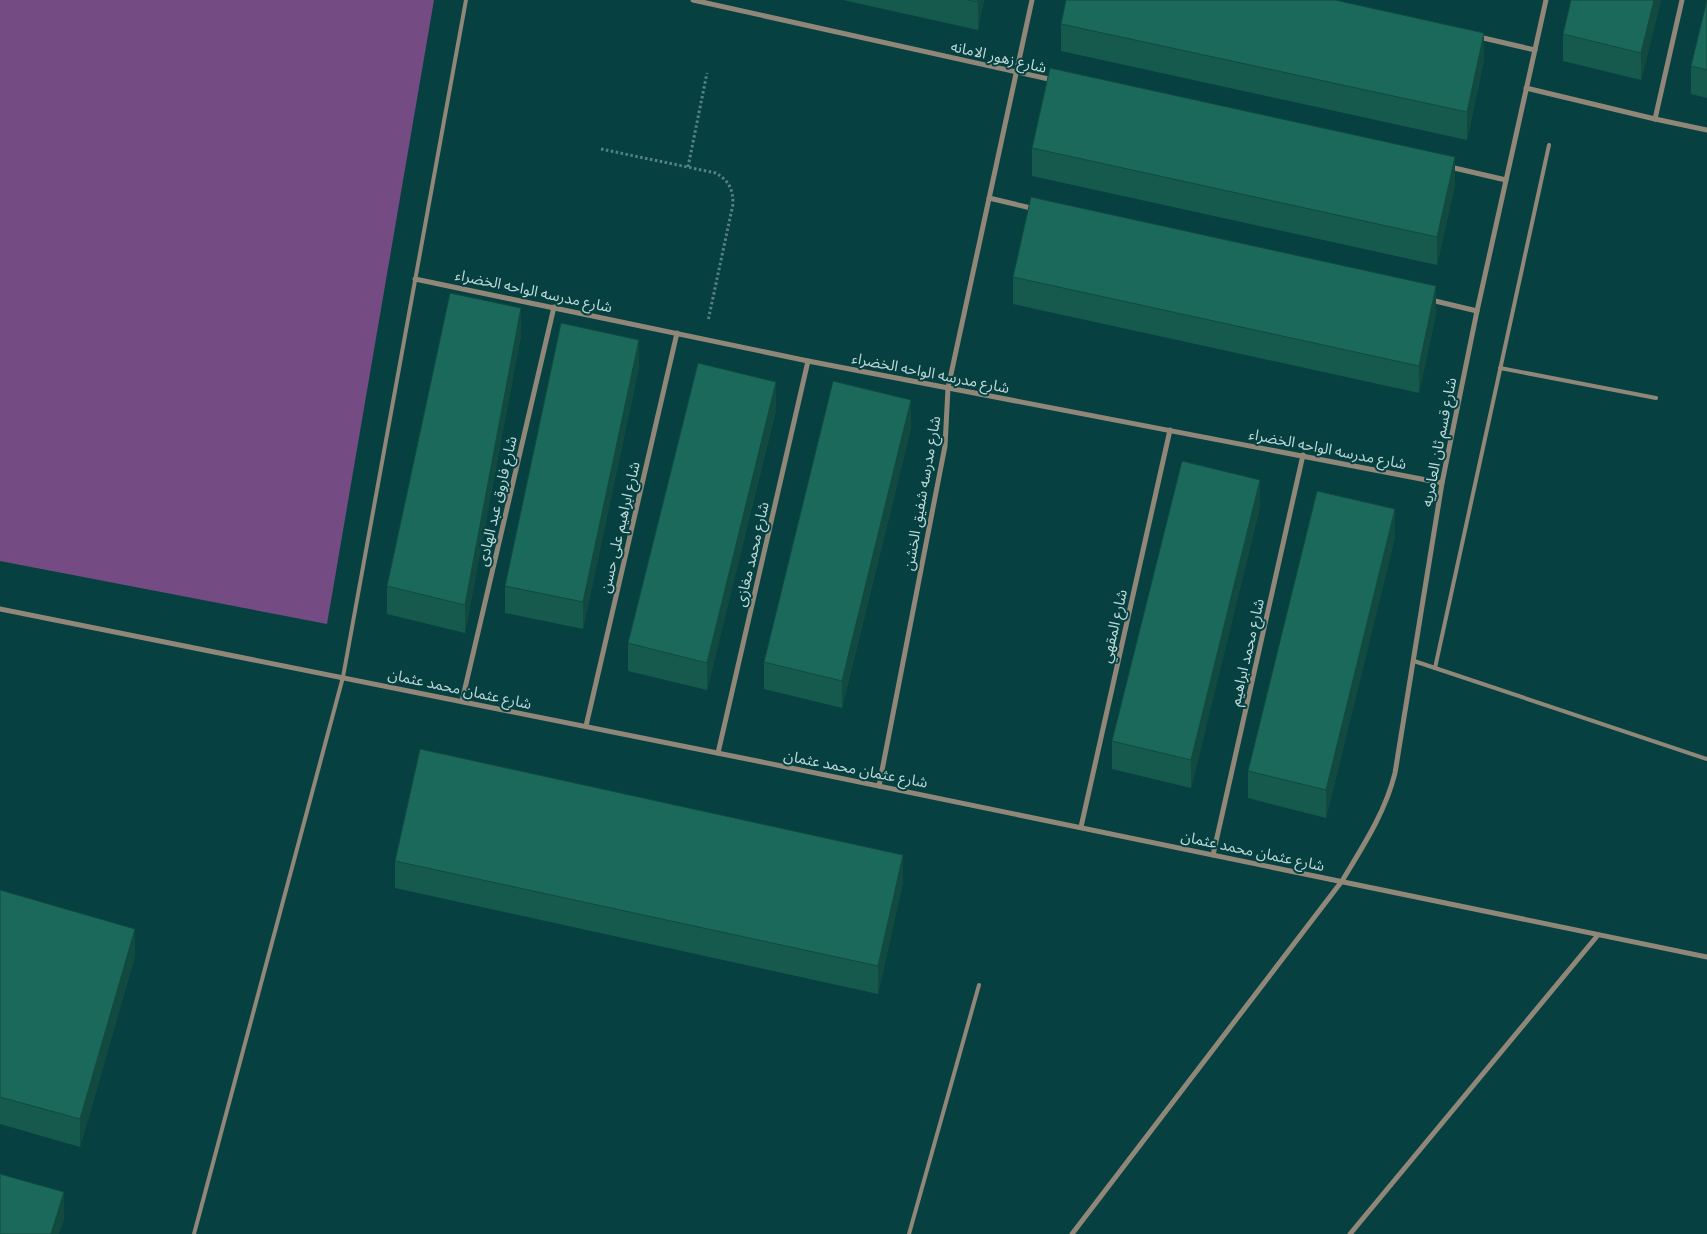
<svg xmlns="http://www.w3.org/2000/svg" width="1707" height="1234" font-family="'Exo 2','Noto Sans Arabic',sans-serif">
<style>
.green{fill:#754b84}
.lines{fill:none;stroke-linecap:round;stroke-linejoin:round}
.path{stroke:#558182;stroke-width:3;stroke-dasharray:2.5 2.5;stroke-linecap:butt}
.service{stroke:#918778;stroke-width:4}
.minor{stroke:#918778;stroke-width:5}
.wall{fill:#165a4d}
.shaded-wall{fill:#124a3f}
.building{fill:#1a695a;stroke:#124a3f}
.labels{text-anchor:middle;dominant-baseline:central;stroke-width:4;stroke-linejoin:round;paint-order:stroke}
.street-label{font-size:15px;fill:#bed8d8;stroke:#064041}
</style>
<rect width="100%" height="100%" fill="#064041"/>
<path class="green" d="M0 0H434L327 624 0 561Z"/>
<g class="lines">
<g class="path">
<path d="M601 149 716 173C729 181 733 189 733 204L708 321"/>
<path d="M688 167 707 73"/>
</g>
<g class="service">
<path d="M1500 368 1656 398"/>
<path d="M1414 661 1707 759"/>
<path d="M1435 668 1549 145"/>
<path d="M194 1234 343 677 466 0"/>
<path d="M909 1234 979 985"/>
</g>
<g class="minor">
<path d="M693 0 1053 80"/>
<path d="M1479 37 1535 50"/>
<path d="M1526 88 1655 119 1707 130"/>
<path d="M1655 119 1682 0"/>
<path d="M1450 167 1506 180"/>
<path d="M989 198 1035 209"/>
<path d="M415 279 808 361 1442 483"/>
<path d="M1431 300 1477 311"/>
<path d="M0 609C570 721 1138 839 1707 957"/>
<path d="M462 701 554 307"/>
<path d="M586 726 677 333"/>
<path d="M718 753 808 361"/>
<path d="M879 786 945 446 948 388 1032 0"/>
<path d="M1081 827 1170 430"/>
<path d="M1213 855 1303 455"/>
<path d="M1072 1234 1342 881C1363 846 1385 813 1395 773L1442 483 1477 311 1546 0"/>
<path d="M1350 1234 1598 935"/>
</g>
</g>
<g class="wall">
<path d="M843 0H984L978 30Z"/>
<path d="M1571 0H1661L1641 80 1563 61V34Z"/>
<path d="M1707 0V98L1691 94V66Z"/>
<path d="M1061 24 1484 60 1467 140 1061 51Z"/>
<path d="M1032 148 1455 185 1437 265 1032 176Z"/>
<path d="M1013 277 1436 314 1419 393 1013 304Z"/>
<path d="M521 335 465 633 387 614V586Z"/>
<path d="M639 367 583 629 505 613V586Z"/>
<path d="M776 410 707 690 628 671V643Z"/>
<path d="M911 428 842 708 764 689V662Z"/>
<path d="M1260 507 1191 788 1112 769V741Z"/>
<path d="M1395 537 1326 818 1248 798V771Z"/>
<path d="M395 861 903 882 878 994 395 888Z"/>
<path d="M0 890 135 956 80 1147 0 1124Z"/>
</g>
<g class="shaded-wall">
<path d="M978 0H984L978 30Z"/>
<path d="M1654 0H1661L1641 80V53Z"/>
<path d="M1484 33V60L1467 140V112Z"/>
<path d="M1455 157V185L1437 265V237Z"/>
<path d="M1436 286V314L1419 393V366Z"/>
<path d="M521 308V335L465 633V605Z"/>
<path d="M639 340V367L583 629V602Z"/>
<path d="M776 382V410L707 690V663Z"/>
<path d="M911 400V428L842 708V681Z"/>
<path d="M1260 480V507L1191 788V760Z"/>
<path d="M1395 509V537L1326 818V790Z"/>
<path d="M903 855V882L878 994V966Z"/>
<path d="M135 929V956L80 1147V1119Z"/>
<path d="M64 1192V1220L59 1234H51Z"/>
</g>
<g class="building">
<path d="M968 0H978V2Z"/>
<path d="M1066 0H1335L1484 33 1467 112 1061 24Z"/>
<path d="M1571 0H1654L1641 53 1563 34Z"/>
<path d="M1707 0V70L1691 66Z"/>
<path d="M1050 68 1455 157 1437 237 1032 148Z"/>
<path d="M1031 197 1436 286 1419 366 1013 277Z"/>
<path d="M450 293 521 308 465 605 387 586Z"/>
<path d="M561 323 639 340 583 602 505 586Z"/>
<path d="M698 363 776 382 707 663 628 643Z"/>
<path d="M833 381 911 400 842 681 764 662Z"/>
<path d="M1182 461 1260 480 1191 760 1112 741Z"/>
<path d="M1317 491 1395 509 1326 790 1248 771Z"/>
<path d="M420 749 903 855 878 966 395 861Z"/>
<path d="M0 890 135 929 80 1119 0 1097Z"/>
<path d="M0 1174 64 1192 51 1234H0Z"/>
</g>
<g class="labels">
<g class="street-label">
<text transform="translate(999 56) rotate(13)">شارع زهور الامانه</text>
<text transform="translate(534 290) rotate(12)">شارع مدرسه الواحه الخضراء</text>
<text transform="translate(931 372) rotate(11)">شارع مدرسه الواحه الخضراء</text>
<text transform="translate(1438 442) rotate(-79)">شارع قسم ثان العامريه</text>
<text transform="translate(1328 448) rotate(11)">شارع مدرسه الواحه الخضراء</text>
<text transform="translate(921 493) rotate(-80)">شارع مدرسه شفيق الخشن</text>
<text transform="translate(496 501) rotate(-77)">شارع فاروق عبد الهادى</text>
<text transform="translate(619 527) rotate(-77)">شارع ابراهيم على حسن</text>
<text transform="translate(751 554) rotate(-77)">شارع محمد مغازى</text>
<text transform="translate(1113 626) rotate(-77)">شارع المقهي</text>
<text transform="translate(1246 652) rotate(-77)">شارع محمد ابراهيم</text>
<text transform="translate(460 688) rotate(12)">شارع عثمان محمد عثمان</text>
<text transform="translate(856 768) rotate(11)">شارع عثمان محمد عثمان</text>
<text transform="translate(1253 850) rotate(12)">شارع عثمان محمد عثمان</text>
</g>
</g>
</svg>
